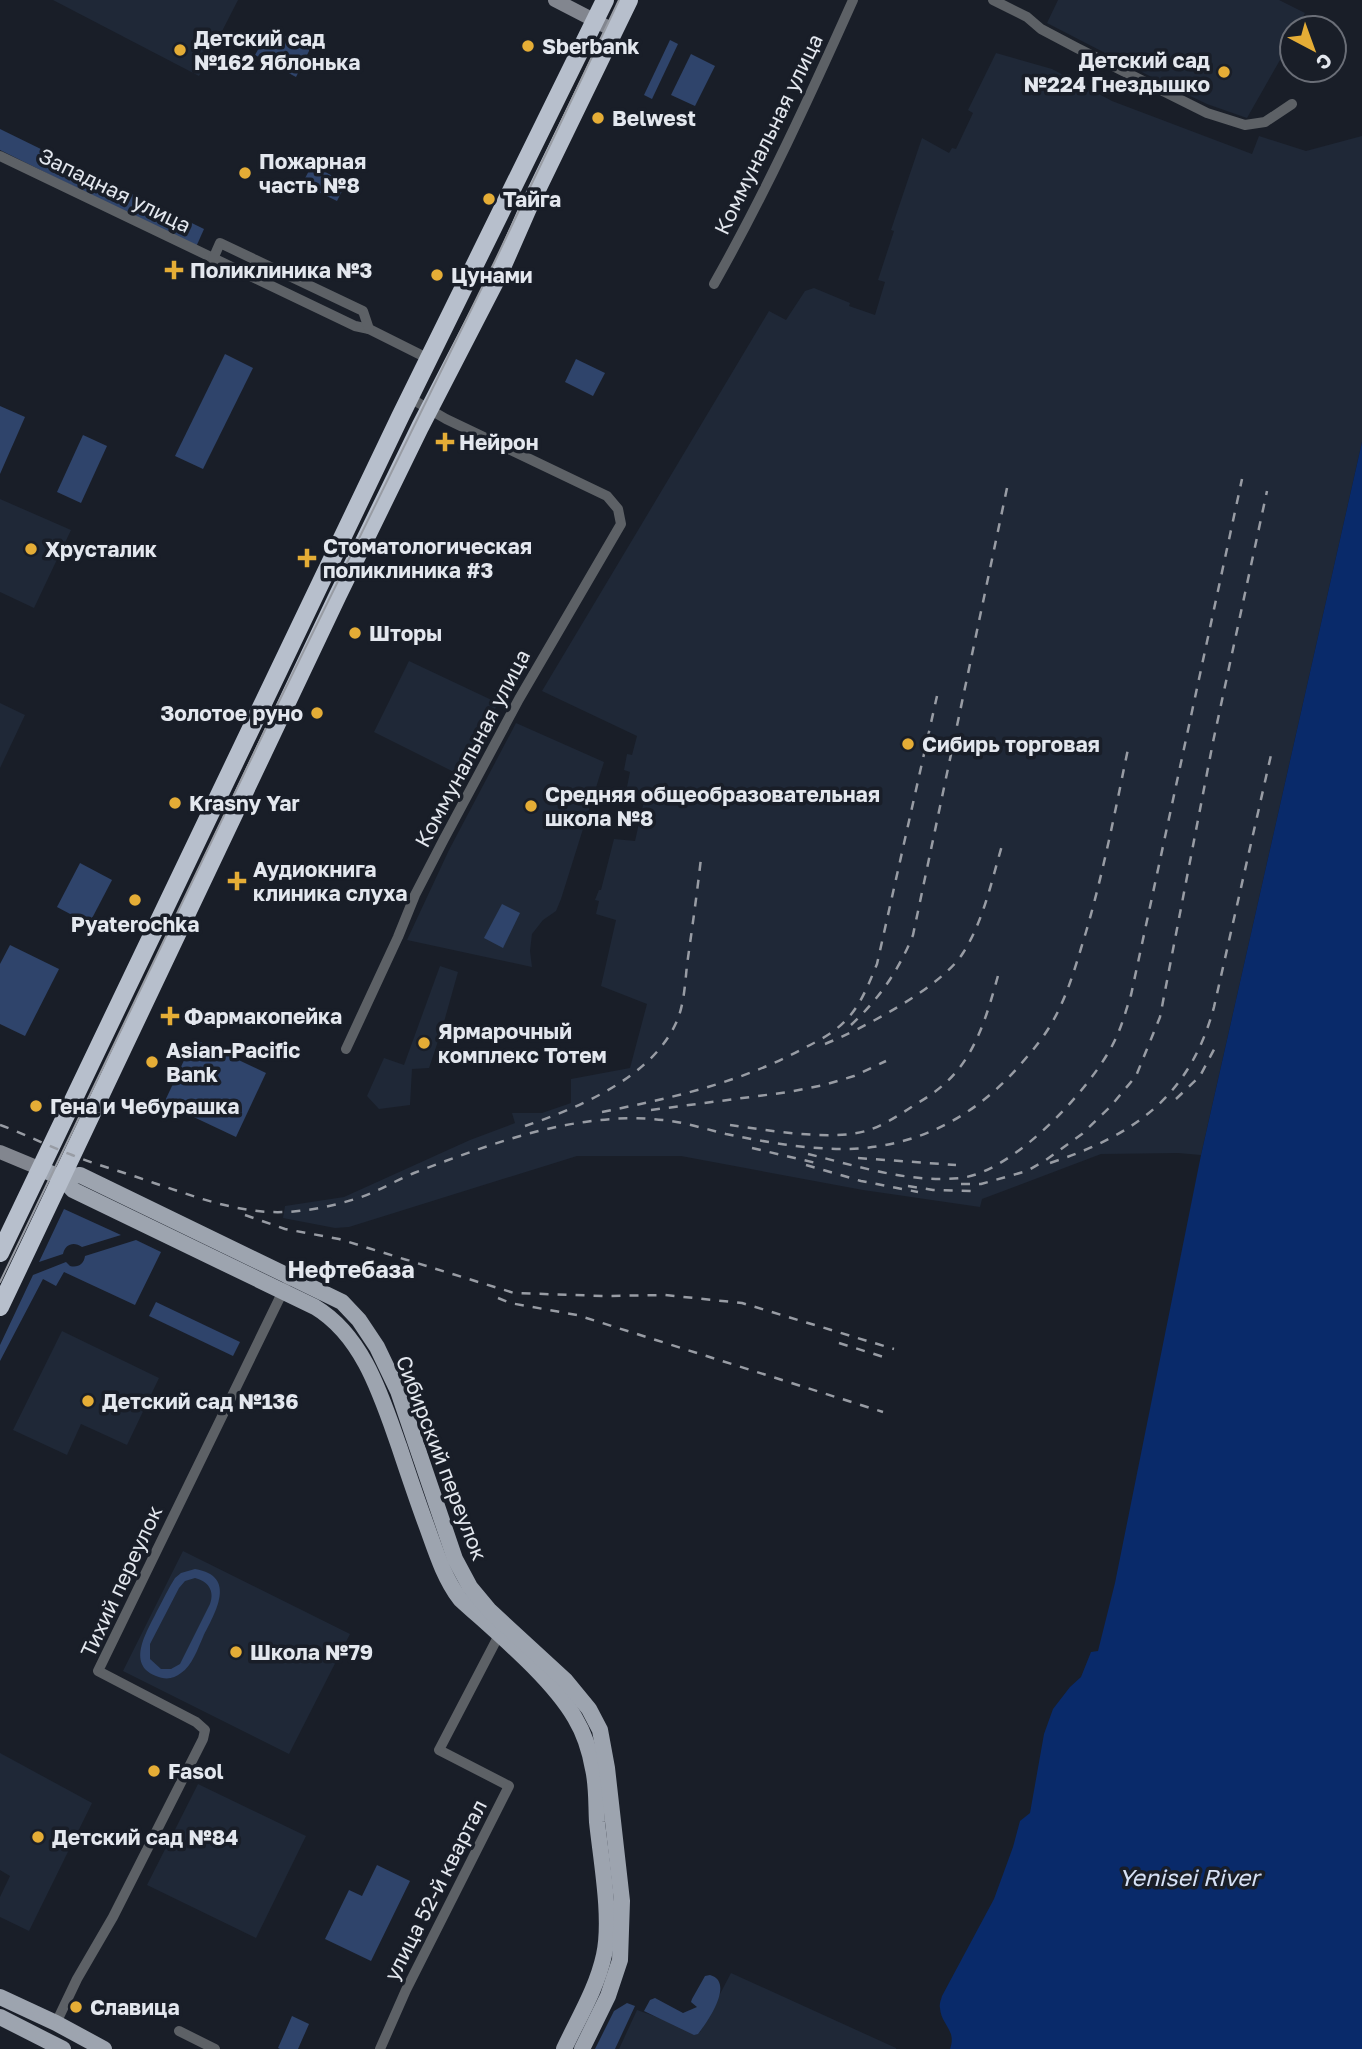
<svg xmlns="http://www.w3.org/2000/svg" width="1362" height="2049" font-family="'Golos Text',sans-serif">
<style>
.built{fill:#1f2837}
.green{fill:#2f446b;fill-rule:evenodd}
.water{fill:#092a6a}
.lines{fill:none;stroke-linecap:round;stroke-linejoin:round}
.street{stroke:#5d6166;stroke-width:10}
.secondary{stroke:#82868f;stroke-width:14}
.primary{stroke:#9da4af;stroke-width:16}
.highway{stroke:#b7bfcc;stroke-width:18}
.tram{stroke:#989ca4;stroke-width:2}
.rail{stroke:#989ca4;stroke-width:2.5;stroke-dasharray:9 9;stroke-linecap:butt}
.poi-dot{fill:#e5ad36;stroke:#191e28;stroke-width:2.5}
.labels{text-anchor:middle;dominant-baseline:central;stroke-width:7;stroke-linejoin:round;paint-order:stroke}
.poi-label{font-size:21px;font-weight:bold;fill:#e3e7ee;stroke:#191e28;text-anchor:start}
.street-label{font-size:21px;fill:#e3e7ee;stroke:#191e28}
.neighbourhood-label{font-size:23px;font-weight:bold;fill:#e3e7ee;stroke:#191e28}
.water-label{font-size:23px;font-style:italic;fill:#d6e1f5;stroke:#191e28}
</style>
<rect width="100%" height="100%" fill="#191e28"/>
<g class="built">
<path d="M53 0H238L199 76Z"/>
<path d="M1058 0H1279L1305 13 1297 28H1292V39L1247 118 1207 104 1167 85 1047 23Z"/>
<path d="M996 53 1052 69 1112 101 1252 154 1259 136 1306 151 1362 136V442L1201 1155 1178 1153 1101 1154 982 1199 980 1207 863 1190 681 1156H577L349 1227 335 1228 283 1218 285 1206 344 1197 470 1140 515 1123 512 1113H542L571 1103V1079L630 1068 647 1004 601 986 616 920 596 914 599 901 595 900 599 890H601L614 839 635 841 646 792 627 787 630 772 624 770 627 754 632 755 637 736 542 691 769 311 786 320 805 291 814 288 850 303 849 306 875 315 885 282 878 280 894 231 891 230 922 138 949 153 952 148 956 149 973 113 968 110Z"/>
<path d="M0 499 71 530 34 608 0 592Z"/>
<path d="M409 661 498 703 462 776 374 732Z"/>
<path d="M0 703 25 715 0 768Z"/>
<path d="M516 723 604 762 561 899 556 911 543 920 532 934 530 951 532 967 407 940 449 850Z"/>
<path d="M440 966 458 972 442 1029 429 1068 412 1069 410 1105 379 1109 367 1096 384 1058 404 1065Z"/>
<path d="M62 1331 159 1378 127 1445 81 1424 67 1455 13 1430Z"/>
<path d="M183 1551 350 1634 289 1754 123 1671Z"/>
<path d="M0 1753 92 1803 29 1931 0 1917V1897L10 1876 0 1870Z"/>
<path d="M198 1784 306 1836 256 1938 147 1885Z"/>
<path d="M731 1973 896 2048V2049H619L637 2010 700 2032Z"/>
</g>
<g class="green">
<path d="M270 28 310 49 296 77 255 55Z"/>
<path d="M670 40 678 44 652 99 644 95Z"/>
<path d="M691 54 715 66 695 106 671 95Z"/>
<path d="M0 129 204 229 196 247 0 150Z"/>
<path d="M312 165 346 183 337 201 302 184Z"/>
<path d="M225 354 253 368 203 469 175 456Z"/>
<path d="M576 359 605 373 593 396 565 382Z"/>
<path d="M0 406 25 417 0 474Z"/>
<path d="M83 435 107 446 81 503 57 492Z"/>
<path d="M80 863 112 880 89 924 57 907Z"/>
<path d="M502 904 520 913 503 948 484 938Z"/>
<path d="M10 945 59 969 25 1036 0 1024V964Z"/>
<path d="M194 1039 266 1073 236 1137 164 1103Z"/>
<path d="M64 1209 121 1235 82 1247C74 1241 65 1244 63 1254L39 1262Z"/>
<path d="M136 1240 161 1252 135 1305 64 1272 56 1286 43 1279 0 1361V1345L33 1275 66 1262 70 1266C78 1268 84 1264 85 1256Z"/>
<path d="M156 1302 240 1342 233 1356 149 1316Z"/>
<path d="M195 1569C238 1576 215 1613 203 1637 198 1648 192 1666 181 1673 174 1679 165 1680 156 1676 125 1664 148 1630 157 1611 163 1600 168 1589 175 1578L181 1573ZM195 1578C208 1581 215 1591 210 1604L180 1664 171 1669H161L150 1659V1644L179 1588 185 1581Z"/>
<path d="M377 1865 410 1881 371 1961 325 1939 349 1890 362 1896Z"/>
<path d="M710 1975C735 1982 708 2021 698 2034L694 2035 644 2011 650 2000 655 1998 683 2013 697 2007 691 2002 692 1999 705 1976Z"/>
<path d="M627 2003 635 2006 615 2049H595L614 2011Z"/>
<path d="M292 2016 309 2024 298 2049H280L278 2048Z"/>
</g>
<path class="water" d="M1362 442V2049H950C957 2030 941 2025 940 2008 939 2004 941 2000 942 1996L994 1899 1013 1847 1020 1821 1030 1813 1044 1734 1053 1709 1070 1687 1081 1677 1091 1652 1098 1651 1115 1583 1201 1155Z"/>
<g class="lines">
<g class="street">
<path d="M993 0 1027 17 1041 29 1077 48 1207 113 1245 125 1265 122 1292 104"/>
<path d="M0 156 355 326 369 329 429 359"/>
<path d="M213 259 220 243 363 311 369 329"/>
<path d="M714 284C766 192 810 96 853 0"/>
<path d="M346 1049 398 937 415 895 444 839 519 699 621 524 618 509 607 496 446 419 410 398"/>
<path d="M56 2023 77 1979 113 1917 203 1739 205 1730 196 1722 98 1671 285 1287"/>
<path d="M179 2031 215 2049"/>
<path d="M380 2049 406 1990 509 1786 439 1750 499 1635"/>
</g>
<g class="secondary">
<path d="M555 0 615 31"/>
<path d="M0 1152 41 1169"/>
</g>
<g class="primary">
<path d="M41 1169 62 1178 73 1190 315 1307C363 1336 381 1395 399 1446 408 1473 417 1500 427 1527 436 1552 444 1578 460 1599 496 1632 551 1677 575 1718 584 1733 590 1752 593 1769 597 1786 596 1805 597 1822 601 1860 612 1919 604 1955 597 1988 578 2019 564 2049"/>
<path d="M62 1178 80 1175 342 1302 359 1320 377 1347 398 1391 455 1559 470 1587 490 1611 566 1681 589 1709 600 1730 607 1768 622 1901 620 1960 608 1996 582 2049"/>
<path d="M0 1997 56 2023 104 2049"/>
<path d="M0 2017 63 2049"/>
</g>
<g class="highway">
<path d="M0 1253 400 417 605 0"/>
<path d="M0 1307 337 597 420 427 500 272 529 206 629 0"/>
</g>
<path class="tram" d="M0 1282 266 728 495 261 619 0"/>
<g class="rail">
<path d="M851 1025C879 999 899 970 913 935L1007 488"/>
<path d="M825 1044C862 1029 942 987 963 953 984 920 992 879 1003 842"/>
<path d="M1176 1099 1200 1076 1218 1042"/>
<path d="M651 1110 789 1092 824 1085 854 1076 886 1061"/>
<path d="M602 1112C672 1098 743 1082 806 1047 820 1040 835 1032 846 1020 861 1005 869 983 877 964L937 696"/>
<path d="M0 1125C25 1134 48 1146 72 1155 99 1166 127 1173 154 1183 196 1197 240 1214 285 1212 309 1211 333 1206 355 1199 376 1193 394 1181 414 1173 466 1153 530 1129 585 1122 611 1118 637 1117 663 1120 684 1122 705 1129 726 1134 756 1140 787 1146 818 1148 899 1155 967 1126 1020 1065 1033 1050 1045 1036 1054 1019 1069 992 1077 961 1086 932 1104 870 1116 807 1129 744"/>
<path d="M730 1125C766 1130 834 1142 869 1130 886 1124 901 1114 916 1104 937 1092 954 1078 967 1057 983 1031 991 1001 999 972"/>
<path d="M525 1126C578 1108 651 1078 676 1023 684 1006 685 984 687 965 692 929 697 894 701 858"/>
<path d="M752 1148 816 1163"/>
<path d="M808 1154C857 1166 908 1183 960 1178 1013 1173 1093 1087 1115 1040 1122 1026 1126 1010 1131 995L1242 479"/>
<path d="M858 1158 956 1165"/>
<path d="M1050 1163C1135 1135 1190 1096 1214 1007L1271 755"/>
<path d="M806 1165 861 1181 918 1192"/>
<path d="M961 1184H981L1027 1171 1046 1160 1082 1134 1110 1107 1136 1076 1160 1017 1213 742 1267 491"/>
<path d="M908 1186 933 1190 971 1191"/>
<path d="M245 1215 285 1229 339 1239 514 1293 604 1296 665 1295 742 1303 894 1349"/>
<path d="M498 1298 510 1303 577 1315 883 1412"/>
<path d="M839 1343 890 1359"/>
</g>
</g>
<g class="poi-dot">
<circle cx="528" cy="46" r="7"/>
<circle cx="180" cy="50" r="7"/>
<circle cx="1224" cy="72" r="7"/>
<circle cx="598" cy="118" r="7"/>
<circle cx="245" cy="173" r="7"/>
<circle cx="489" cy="199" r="7"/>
<path d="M170.5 259.5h7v7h7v7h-7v7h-7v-7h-7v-7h7z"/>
<circle cx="437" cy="275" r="7"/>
<path d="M441.5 431.5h7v7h7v7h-7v7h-7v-7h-7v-7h7z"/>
<circle cx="31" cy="549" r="7"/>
<path d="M303.5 547.5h7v7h7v7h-7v7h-7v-7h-7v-7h7z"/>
<circle cx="355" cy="633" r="7"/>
<circle cx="317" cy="713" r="7"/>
<circle cx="908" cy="744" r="7"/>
<circle cx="175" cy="803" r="7"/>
<circle cx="531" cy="806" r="7"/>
<path d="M233.5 870.5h7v7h7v7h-7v7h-7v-7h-7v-7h7z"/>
<circle cx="135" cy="900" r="7"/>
<path d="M166.5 1005.5h7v7h7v7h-7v7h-7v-7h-7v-7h7z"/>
<circle cx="424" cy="1043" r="7"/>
<circle cx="152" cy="1062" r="7"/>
<circle cx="36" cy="1106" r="7"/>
<circle cx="88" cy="1401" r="7"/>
<circle cx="236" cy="1652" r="7"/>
<circle cx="154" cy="1771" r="7"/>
<circle cx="38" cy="1837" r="7"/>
<circle cx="76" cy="2007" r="7"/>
</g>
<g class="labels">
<g class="poi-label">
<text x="194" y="38">Детский сад<tspan x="194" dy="24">№162 Яблонька</tspan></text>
<text x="542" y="46">Sberbank</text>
<text x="1210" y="60" text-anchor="end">Детский сад<tspan x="1210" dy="24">№224 Гнездышко</tspan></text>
<text x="612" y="118">Belwest</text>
<text x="259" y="161">Пожарная<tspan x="259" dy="24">часть №8</tspan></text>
<text x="503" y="199">Тайга</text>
<text x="190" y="270">Поликлиника №3</text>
<text x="451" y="275">Цунами</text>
<text x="459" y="442">Нейрон</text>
<text x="323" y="546">Стоматологическая<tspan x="323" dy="24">поликлиника #3</tspan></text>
<text x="45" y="549">Хрусталик</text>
<text x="369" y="633">Шторы</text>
<text x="303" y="713" text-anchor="end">Золотое руно</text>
<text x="922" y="744">Сибирь торговая</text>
<text x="545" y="794">Средняя общеобразовательная<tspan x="545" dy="24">школа №8</tspan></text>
<text x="189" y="803">Krasny Yar</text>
<text x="253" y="869">Аудиокнига<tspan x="253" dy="24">клиника слуха</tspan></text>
<text x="135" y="924" text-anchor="middle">Pyaterochka</text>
<text x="184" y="1016">Фармакопейка</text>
<text x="438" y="1031">Ярмарочный<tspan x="438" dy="24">комплекс Тотем</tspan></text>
<text x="166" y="1050">Asian-Pacific<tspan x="166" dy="24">Bank</tspan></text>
<text x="50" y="1106">Гена и Чебурашка</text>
<text x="102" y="1401">Детский сад №136</text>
<text x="250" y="1652">Школа №79</text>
<text x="168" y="1771">Fasol</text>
<text x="52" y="1837">Детский сад №84</text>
<text x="90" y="2007">Славица</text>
</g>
<g class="street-label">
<text transform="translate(768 134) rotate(-64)">Коммунальная улица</text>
<text transform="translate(115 190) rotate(26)">Западная улица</text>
<text transform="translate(472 748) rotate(-62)">Коммунальная улица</text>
<text transform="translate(442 1458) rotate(69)">Сибирский переулок</text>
<text transform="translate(121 1581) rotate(-65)">Тихий переулок</text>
<text transform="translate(435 1890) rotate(-63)">улица 52-й квартал</text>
</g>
<g class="neighbourhood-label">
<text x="351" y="1269">Нефтебаза</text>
</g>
<g class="water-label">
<text x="1189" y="1877">Yenisei River</text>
</g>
</g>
<g transform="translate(1313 49) rotate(139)"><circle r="33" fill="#191e28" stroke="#6a6e77" stroke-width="2"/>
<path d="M0-5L12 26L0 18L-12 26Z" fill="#e5ad36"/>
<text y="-10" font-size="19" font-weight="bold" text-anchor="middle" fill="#e3e7ee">С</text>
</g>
</svg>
